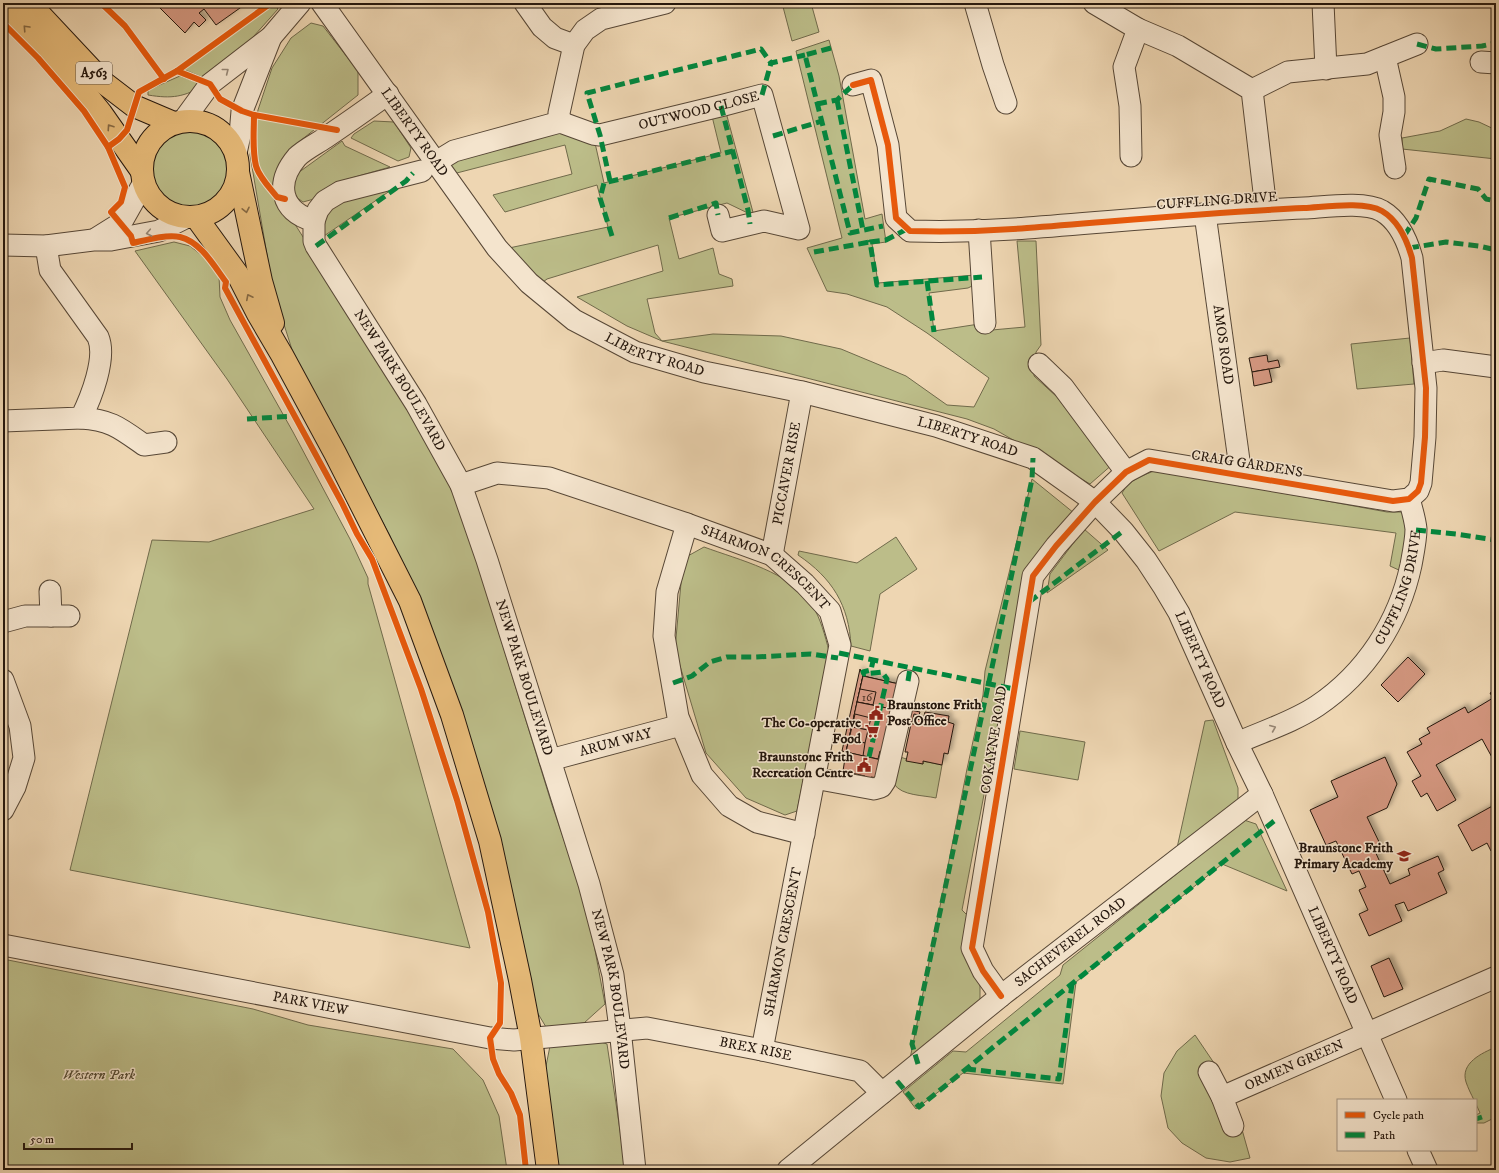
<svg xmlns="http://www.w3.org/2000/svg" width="1499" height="1173" font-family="'IM FELL DW Pica',serif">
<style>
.green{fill:#bcbd89;stroke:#706a4b}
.building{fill:#d59881;stroke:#25170d;filter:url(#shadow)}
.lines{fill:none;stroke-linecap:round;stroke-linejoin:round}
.minor-casing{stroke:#574736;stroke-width:23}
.highway-casing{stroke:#25170d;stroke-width:24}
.minor{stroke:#f4e4cd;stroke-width:21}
.highway{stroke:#e7bb79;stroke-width:22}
.quiet{stroke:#00873e;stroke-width:5;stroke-dasharray:10 5;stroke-linecap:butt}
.cycleway-casing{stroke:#f4e4cd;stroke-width:8}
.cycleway{stroke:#e8590c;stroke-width:6}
.oneway{stroke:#866943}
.oneway2{stroke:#978877}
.labels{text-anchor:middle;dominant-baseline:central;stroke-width:3;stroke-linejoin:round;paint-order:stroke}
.number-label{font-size:12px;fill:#51372a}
.shield{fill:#f4e4cd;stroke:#635447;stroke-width:1}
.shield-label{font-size:13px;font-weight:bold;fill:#25170d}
.street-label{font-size:14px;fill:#25170d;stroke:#f4e4cd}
.poi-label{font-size:14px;font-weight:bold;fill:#25170d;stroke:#f4e4cd;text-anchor:end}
.park-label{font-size:14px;font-style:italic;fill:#524932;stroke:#f4e4cd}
</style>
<defs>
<filter id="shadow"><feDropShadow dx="3.5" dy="-3.5" stdDeviation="2" flood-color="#0004"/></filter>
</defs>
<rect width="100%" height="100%" fill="#eed6b2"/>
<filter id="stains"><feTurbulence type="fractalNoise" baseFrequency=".005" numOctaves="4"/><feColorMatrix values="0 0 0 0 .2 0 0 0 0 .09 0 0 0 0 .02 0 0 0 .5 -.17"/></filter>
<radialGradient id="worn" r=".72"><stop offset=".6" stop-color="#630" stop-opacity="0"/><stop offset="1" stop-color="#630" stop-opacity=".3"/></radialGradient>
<g class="green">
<path d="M782 3H811L819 32 792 41Z"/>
<path d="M274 4 278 9 238 54 211 81 183 69Z"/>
<path d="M311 23 323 26 358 71V95L295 145 284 207 371 344 455 490 552 805 587 907 605 1004 584 1023 546 1027 537 1012 451 692 390 536 329 420 295 359 273 290 250 155 258 110 272 68 291 38Z"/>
<path d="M829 40 839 76 865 219 882 214 886 242 872 244 878 283 975 275 974 285 968 288 929 293 934 331 979 324 981 331 1025 327 1017 241H1036L1041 345 1036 352 1034 376 1057 397 1093 444 1114 463 1090 484 994 429 967 419 662 341 627 326 577 297 663 271 658 245 547 279 543 282 509 248 608 227 597 185 505 212 493 195 572 174 565 145 449 175 436 162 560 122 593 134 604 183 721 153 710 108 724 105 754 216 727 203 669 218 679 259 713 248 719 274 732 279 733 286 647 299 655 333 662 341 713 334 781 336 841 349 906 376 947 405 974 407 989 378 927 333 887 307 847 294 827 291 807 248 842 238 796 51Z"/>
<path d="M180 76 205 85C184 97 172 99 148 95V90Z"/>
<path d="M1466 119 1479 122 1496 130V159L1402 149V138L1440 131Z"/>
<path d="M374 121 394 122 411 148 409 157 398 161 351 138 354 134Z"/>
<circle cx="189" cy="169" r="39"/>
<path d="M342 141 345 146 390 167 334 183 314 199 303 202 292 194 291 178Z"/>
<path d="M397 186 324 236 322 225 331 203Z"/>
<path d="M174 242 190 246 204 257 219 276 220 297 230 320 293 432 350 539 368 578V584L470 948 70 870 152 540 209 542 314 509 227 379 135 251Z"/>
<path d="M1410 338 1414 384 1357 389 1351 344Z"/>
<path d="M1157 470 1387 512H1403L1410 533 1401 571 1390 566 1396 533 1235 512 1159 551 1122 493C1129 480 1143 475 1157 470Z"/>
<path d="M1032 479 1074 513 1028 568 991 781 986 784 962 910 969 917 980 984V1001L910 1059 967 769 983 695 985 671Z"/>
<path d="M1084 529 1108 550 1047 593 1050 574Z"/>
<path d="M896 537 917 569 880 594 870 651 851 646C849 605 832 578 798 555L799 551 857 563Z"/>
<path d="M704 547C739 560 791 572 812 605 821 619 825 636 829 651L797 811 785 815 746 798 706 753 675 649 681 583 686 557Z"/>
<path d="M1213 720 1238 788V801L1177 848 1205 721Z"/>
<path d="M1020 731 1085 742 1078 780 1014 769Z"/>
<path d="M900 757 923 764V761L942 765 936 798C923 795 902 796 894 784Z"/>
<path d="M1244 820 1256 824 1287 891 1222 864 1076 982 1063 1084 963 1073 916 1109 903 1092 953 1051 966 1052 1060 975 1063 965Z"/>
<path d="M3 959 253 1009 308 1025 453 1049 483 1080 499 1116 507 1170H3Z"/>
<path d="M1195 1035 1214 1063 1209 1072 1241 1126 1250 1158 1230 1162 1206 1158 1182 1143 1168 1128 1161 1096 1164 1073 1177 1051Z"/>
<path d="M594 1040 607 1044 626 1170H551L545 1071 550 1046Z"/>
<path d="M1496 1047V1117L1484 1123H1476V1115L1480 1113 1476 1104V1100H1474C1471 1094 1468 1088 1466 1082 1460 1063 1482 1053 1496 1047Z"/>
</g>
<g class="building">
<path d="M155 3H247L216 25 204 9 199 13 206 20 199 27 194 22 185 33Z"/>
<path d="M1267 355 1268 362 1278 360 1280 367 1252 372 1249 358Z"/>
<path d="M1269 369 1272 382 1254 386 1252 372Z"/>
<path d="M1408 657 1425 674 1398 702 1381 685Z"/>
<path d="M860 669 863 676 846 752 842 751Z"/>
<path d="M863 676 899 684 887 753 880 751 878 759 846 752Z"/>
<path d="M863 676 879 680 876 692 860 689Z"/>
<path d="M863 676 899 684 897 710 857 702Z"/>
<path d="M860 689 876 692 873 705 857 702Z"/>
<path d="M1496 690V760L1494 761 1482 739 1436 765 1456 800 1437 811 1427 793 1421 797 1412 781 1421 776 1407 752 1422 744 1419 739 1430 733 1427 728 1465 707 1468 713 1493 698 1490 693Z"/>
<path d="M857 702 873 705 871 718 855 714Z"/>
<path d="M857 702 897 710 887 753 880 751 878 759 846 752Z"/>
<path d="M910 710 920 712 919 715 914 714 912 722H908Z"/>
<path d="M925 712 949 716 948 722 954 724 948 754 944 753 942 765 923 761V764L906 761 908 752H905L911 724H915L916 719 923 720Z"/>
<path d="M855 714 871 718 868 730 852 727Z"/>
<path d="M852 727 868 730 865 743 849 739Z"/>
<path d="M849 739 865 743 863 756 846 752Z"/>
<path d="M846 752 886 761 878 778 871 777 870 779 865 777V776L843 771Z"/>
<path d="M1385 757 1397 784 1387 808 1367 817 1381 846 1374 849 1390 884 1410 875 1408 869 1438 856 1444 870 1438 873 1447 893 1408 911 1404 902 1395 905 1402 921 1369 936 1359 914 1368 910 1359 890 1366 887 1359 871 1352 874 1336 841 1326 845 1310 810 1338 797 1331 781Z"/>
<path d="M1496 804V848L1491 851 1487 843 1472 851 1458 825Z"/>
<path d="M1389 958 1403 989 1384 997 1371 966Z"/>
</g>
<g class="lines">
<defs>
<g id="minor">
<path id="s1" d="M322 3 497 248 529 283 574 320 635 352 704 372 802 392 936 426 1033 458 1095 502 1123 531 1146 560 1163 586 1179 613 1237 743 1262 794 1396 1100"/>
<path d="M525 3 542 27 555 38 574 45"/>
<path d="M975 3 993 65 1006 103"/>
<path d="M1094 3 1138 29 1178 46 1252 90 1266 209"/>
<path d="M1323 3 1326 69"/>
<path d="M1385 57 1394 97V112L1390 135 1395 168"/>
<path d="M1481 62 1496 63"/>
<path d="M853 85 871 80 888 145 896 218 910 231C949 232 989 231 1027 228 1120 221 1212 212 1304 208 1325 207 1364 201 1382 211 1399 221 1407 240 1412 258L1426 388 1425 437 1421 483 1418 491 1409 499 1393 501 1149 460 1126 472 1095 502 1056 546 1033 576 972 948 983 971 1001 996"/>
<path d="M1252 90 1288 72 1367 64 1417 44"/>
<path id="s2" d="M388 94C367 109 346 124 325 138 316 144 304 150 297 157 275 183 280 211 314 221V241L316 246 416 404 461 485 487 560 589 884 613 975 620 1029 635 1170"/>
<path d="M183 121 210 84 271 37 300 3"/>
<path d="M560 122 559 113 574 45 585 30 601 19 665 3"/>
<path d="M236 153 240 135 242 111 271 37"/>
<path d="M1131 156 1130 106 1124 67 1138 29"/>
<path id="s3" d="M436 162 454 151 560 122 593 134 600 135 724 105 762 95 799 229 764 221 722 231 718 215"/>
<path id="s4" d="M1205 214 1241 475"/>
<path d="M314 221 318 210 325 201 340 192 422 171"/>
<path d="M979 230 985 323"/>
<path d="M97 238 121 223 143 184"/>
<path d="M3 245 46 246 93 240H111L159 231 185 218"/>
<path d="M1423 363 1443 360 1496 367"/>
<path d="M1039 364 1063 387 1126 472"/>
<path d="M81 418C111 420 120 428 144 445L166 442"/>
<path d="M3 421 81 418C91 398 107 358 98 337L50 270 46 246"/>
<path id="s5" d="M461 485 497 473 549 478 687 524 772 555 805 584 830 611 840 645 762 1050"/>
<path d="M687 524 667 592 664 636 678 717 702 775 729 806 757 822 804 834"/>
<path id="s6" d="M772 555 802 392"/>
<path d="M50 591 51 616"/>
<path d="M3 622 25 616H69"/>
<path d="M3 680 20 726 24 758 15 787 3 810"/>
<path id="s7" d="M1237 743C1264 731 1293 722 1317 706 1366 673 1399 622 1411 565 1413 554 1416 540 1416 529 1415 519 1412 509 1409 499"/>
<path id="s8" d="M550 760 681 725"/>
<path d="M814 778 874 789 881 787 885 781 908 681"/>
<path id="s9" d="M3 945 490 1038 514 1040 647 1028 762 1050 860 1071 882 1093"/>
<path d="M1209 1072 1222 1097 1233 1126"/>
<path id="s10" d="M1222 1097 1496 977"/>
<path d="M1418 1150 1427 1170"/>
<path id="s11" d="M788 1170 1001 996 1262 794"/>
</g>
<g id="highway">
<path d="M3 3 80 87 101 113 141 170"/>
<path d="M29 3 104 83 134 106 174 123"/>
<circle cx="190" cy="169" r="48"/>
<path d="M238 172 261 281 273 323"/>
<path d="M196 217 238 275 258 314 282 355 335 453 410 601 452 715 490 841 520 980 531 1038 548 1170"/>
</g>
</defs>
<use href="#minor" class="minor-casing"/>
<use href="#highway" class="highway-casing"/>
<use href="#minor" class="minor"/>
<use href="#highway" class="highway"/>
<g class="quiet">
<path d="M1417 44 1436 49 1482 46 1496 43"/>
<path d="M831 48 805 55 850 233 883 226"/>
<path d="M762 95 771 63 805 55"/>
<path d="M837 100 863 230"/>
<path d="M817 104 837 100 853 85"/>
<path d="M721 106 748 210 750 224"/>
<path d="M773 136 822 121"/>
<path d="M610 181 600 135 587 93 761 49 771 63"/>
<path d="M669 218 716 203 718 215"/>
<path d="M907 229 886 240 870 242 877 285 982 277"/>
<path d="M612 236 600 198 604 183 733 151"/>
<path d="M1404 236 1416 218 1429 179 1478 189 1486 199 1496 201"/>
<path d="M316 246 406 181 413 173"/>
<path d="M1409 248 1446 242 1479 246 1496 250"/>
<path d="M814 252 870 242"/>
<path d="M927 281 934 332"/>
<path d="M247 419 294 416"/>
<path d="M1416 530 1456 534 1496 540"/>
<path d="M1029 602 1123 531"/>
<path d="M839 653 1014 689"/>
<path d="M908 681 910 668"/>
<path d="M673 683 692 676 710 662 727 657H756L811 654 838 658"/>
<path d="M869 757 887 679 882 672 864 674 863 672 871 670 873 661"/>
<path d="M918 1064 912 1044 1032 479 1033 458"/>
<path d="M966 1069 1059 1079 1072 984"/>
<path d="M897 1081 919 1107 1274 821"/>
<path d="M1476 1119 1482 1117"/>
</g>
<defs>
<g id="cycleway">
<path d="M101 3 125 26 164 79"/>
<path d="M3 23 38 58 84 111 108 147 125 187 121 202 111 212 131 236 133 243C146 240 166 234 180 237 201 242 214 266 226 282L225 288 342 503 357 534 372 559 421 689 457 800 488 912 501 983 500 1023 490 1038 493 1059 499 1074 511 1093 520 1115 526 1170"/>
<path d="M177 71 210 84 220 99 242 111 254 115 337 130"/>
<path d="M853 85 871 80 888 145 896 218 910 231C949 232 989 231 1027 228 1120 221 1212 212 1304 208 1325 207 1364 201 1382 211 1399 221 1407 240 1412 258L1426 388 1425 437 1421 483 1418 491 1409 499 1393 501 1149 460 1126 472 1095 502 1056 546 1033 576 972 948 983 971 1001 996"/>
<path d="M254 115C254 131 252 150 256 166 259 177 270 188 277 197L285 199"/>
<path d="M108 147 119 139 127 130 139 92 177 71 271 3"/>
</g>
</defs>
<use href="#cycleway" class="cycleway-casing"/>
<use href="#cycleway" class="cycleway"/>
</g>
<defs><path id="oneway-chevron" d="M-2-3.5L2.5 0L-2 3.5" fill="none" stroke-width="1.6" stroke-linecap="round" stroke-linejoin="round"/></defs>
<g class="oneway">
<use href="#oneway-chevron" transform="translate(26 28) rotate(-133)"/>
<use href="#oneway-chevron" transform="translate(110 127) rotate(-124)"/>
<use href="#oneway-chevron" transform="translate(246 210) rotate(78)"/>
<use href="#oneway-chevron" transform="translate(249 297) rotate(-117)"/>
</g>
<g class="oneway2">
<use href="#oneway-chevron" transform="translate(226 71) rotate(-38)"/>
<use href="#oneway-chevron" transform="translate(149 233) rotate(169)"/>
<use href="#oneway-chevron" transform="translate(1273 728) rotate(-23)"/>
</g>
<defs>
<symbol id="civic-bare" viewBox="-9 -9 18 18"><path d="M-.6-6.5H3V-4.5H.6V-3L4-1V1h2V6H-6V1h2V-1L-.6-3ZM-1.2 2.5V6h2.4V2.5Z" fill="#8f2418" stroke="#f4e4cd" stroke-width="2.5" paint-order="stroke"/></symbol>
<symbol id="supermarket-bare" viewBox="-9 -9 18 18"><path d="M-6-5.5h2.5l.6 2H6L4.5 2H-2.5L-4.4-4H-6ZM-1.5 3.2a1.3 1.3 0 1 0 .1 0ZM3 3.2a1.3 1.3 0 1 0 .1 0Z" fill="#8f2418" stroke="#f4e4cd" stroke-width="2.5" paint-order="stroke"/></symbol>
<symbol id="school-bare" viewBox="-9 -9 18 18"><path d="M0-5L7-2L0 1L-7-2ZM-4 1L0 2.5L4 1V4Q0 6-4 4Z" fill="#8f2418" stroke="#f4e4cd" stroke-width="2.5" paint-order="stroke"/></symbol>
</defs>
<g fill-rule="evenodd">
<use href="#civic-bare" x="866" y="703" width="20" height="20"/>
<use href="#supermarket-bare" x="862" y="721" width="20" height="20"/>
<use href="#civic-bare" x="854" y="755" width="20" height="20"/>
<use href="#school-bare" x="1394" y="846" width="20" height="20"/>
</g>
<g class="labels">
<g class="number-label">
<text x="867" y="697">16</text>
</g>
<rect class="shield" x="76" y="62" width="36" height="22" rx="3"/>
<g class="shield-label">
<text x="94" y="73">A563</text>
</g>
<g class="street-label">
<text stroke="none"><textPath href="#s3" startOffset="275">OUTWOOD CLOSE</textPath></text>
<text stroke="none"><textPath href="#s1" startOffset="159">LIBERTY ROAD</textPath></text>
<text transform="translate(1217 201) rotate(-4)">CUFFLING DRIVE</text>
<text stroke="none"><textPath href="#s4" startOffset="132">AMOS ROAD</textPath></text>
<text stroke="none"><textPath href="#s1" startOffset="495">LIBERTY ROAD</textPath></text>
<text stroke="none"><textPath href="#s2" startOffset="377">NEW PARK BOULEVARD</textPath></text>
<text stroke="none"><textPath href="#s1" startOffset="819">LIBERTY ROAD</textPath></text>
<text transform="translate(1247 464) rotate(9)">CRAIG GARDENS</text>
<text stroke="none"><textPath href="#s6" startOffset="83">PICCAVER RISE</textPath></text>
<text stroke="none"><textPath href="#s5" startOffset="327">SHARMON CRESCENT</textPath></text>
<text stroke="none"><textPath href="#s7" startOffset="237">CUFFLING DRIVE</textPath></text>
<text stroke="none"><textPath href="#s1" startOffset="1155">LIBERTY ROAD</textPath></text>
<text stroke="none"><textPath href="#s2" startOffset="701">NEW PARK BOULEVARD</textPath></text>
<text transform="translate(994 740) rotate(-81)">COKAYNE ROAD</text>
<text stroke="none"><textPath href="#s8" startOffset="68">ARUM WAY</textPath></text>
<text transform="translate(783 942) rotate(-79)">SHARMON CRESCENT</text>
<text stroke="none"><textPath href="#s11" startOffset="363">SACHEVEREL ROAD</textPath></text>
<text stroke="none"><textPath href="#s1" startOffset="1479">LIBERTY ROAD</textPath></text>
<text stroke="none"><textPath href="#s2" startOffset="1025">NEW PARK BOULEVARD</textPath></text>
<text stroke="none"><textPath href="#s9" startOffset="313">PARK VIEW</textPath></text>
<text stroke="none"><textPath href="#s9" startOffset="764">BREX RISE</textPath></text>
<text stroke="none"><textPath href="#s10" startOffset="79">ORMEN GREEN</textPath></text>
</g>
<g class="poi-label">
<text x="887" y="705" text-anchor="start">Braunstone Frith<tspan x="887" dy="16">Post Office</tspan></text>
<text x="861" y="723">The Co-operative<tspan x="861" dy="16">Food</tspan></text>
<text x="853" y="757">Braunstone Frith<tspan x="853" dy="16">Recreation Centre</tspan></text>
<text x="1393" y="848">Braunstone Frith<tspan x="1393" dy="16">Primary Academy</tspan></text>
</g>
<g class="park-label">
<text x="99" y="1075">Western Park</text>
</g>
</g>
<rect width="1499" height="1173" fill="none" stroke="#eed6b2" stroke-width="16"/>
<rect x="4" y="4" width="1491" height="1165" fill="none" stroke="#25170d" stroke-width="2"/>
<rect x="8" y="8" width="1483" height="1157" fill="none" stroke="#25170d"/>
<rect x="1337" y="1099" width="140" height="52" fill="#f4e4cd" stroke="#a19280"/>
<rect x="1345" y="1112" width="20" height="6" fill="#e8590c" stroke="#a19280"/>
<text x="1373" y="1119" font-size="12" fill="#25170d">Cycle path</text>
<rect x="1345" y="1132" width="20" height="6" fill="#00873e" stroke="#a19280"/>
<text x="1373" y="1139" font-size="12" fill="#25170d">Path</text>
<path d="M24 1143v6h108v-6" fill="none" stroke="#25170d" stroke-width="2"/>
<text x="30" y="1143" font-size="12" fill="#25170d" stroke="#f4e4cd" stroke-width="3" paint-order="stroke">50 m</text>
<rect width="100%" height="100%" filter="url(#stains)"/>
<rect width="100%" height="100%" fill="url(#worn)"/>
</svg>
